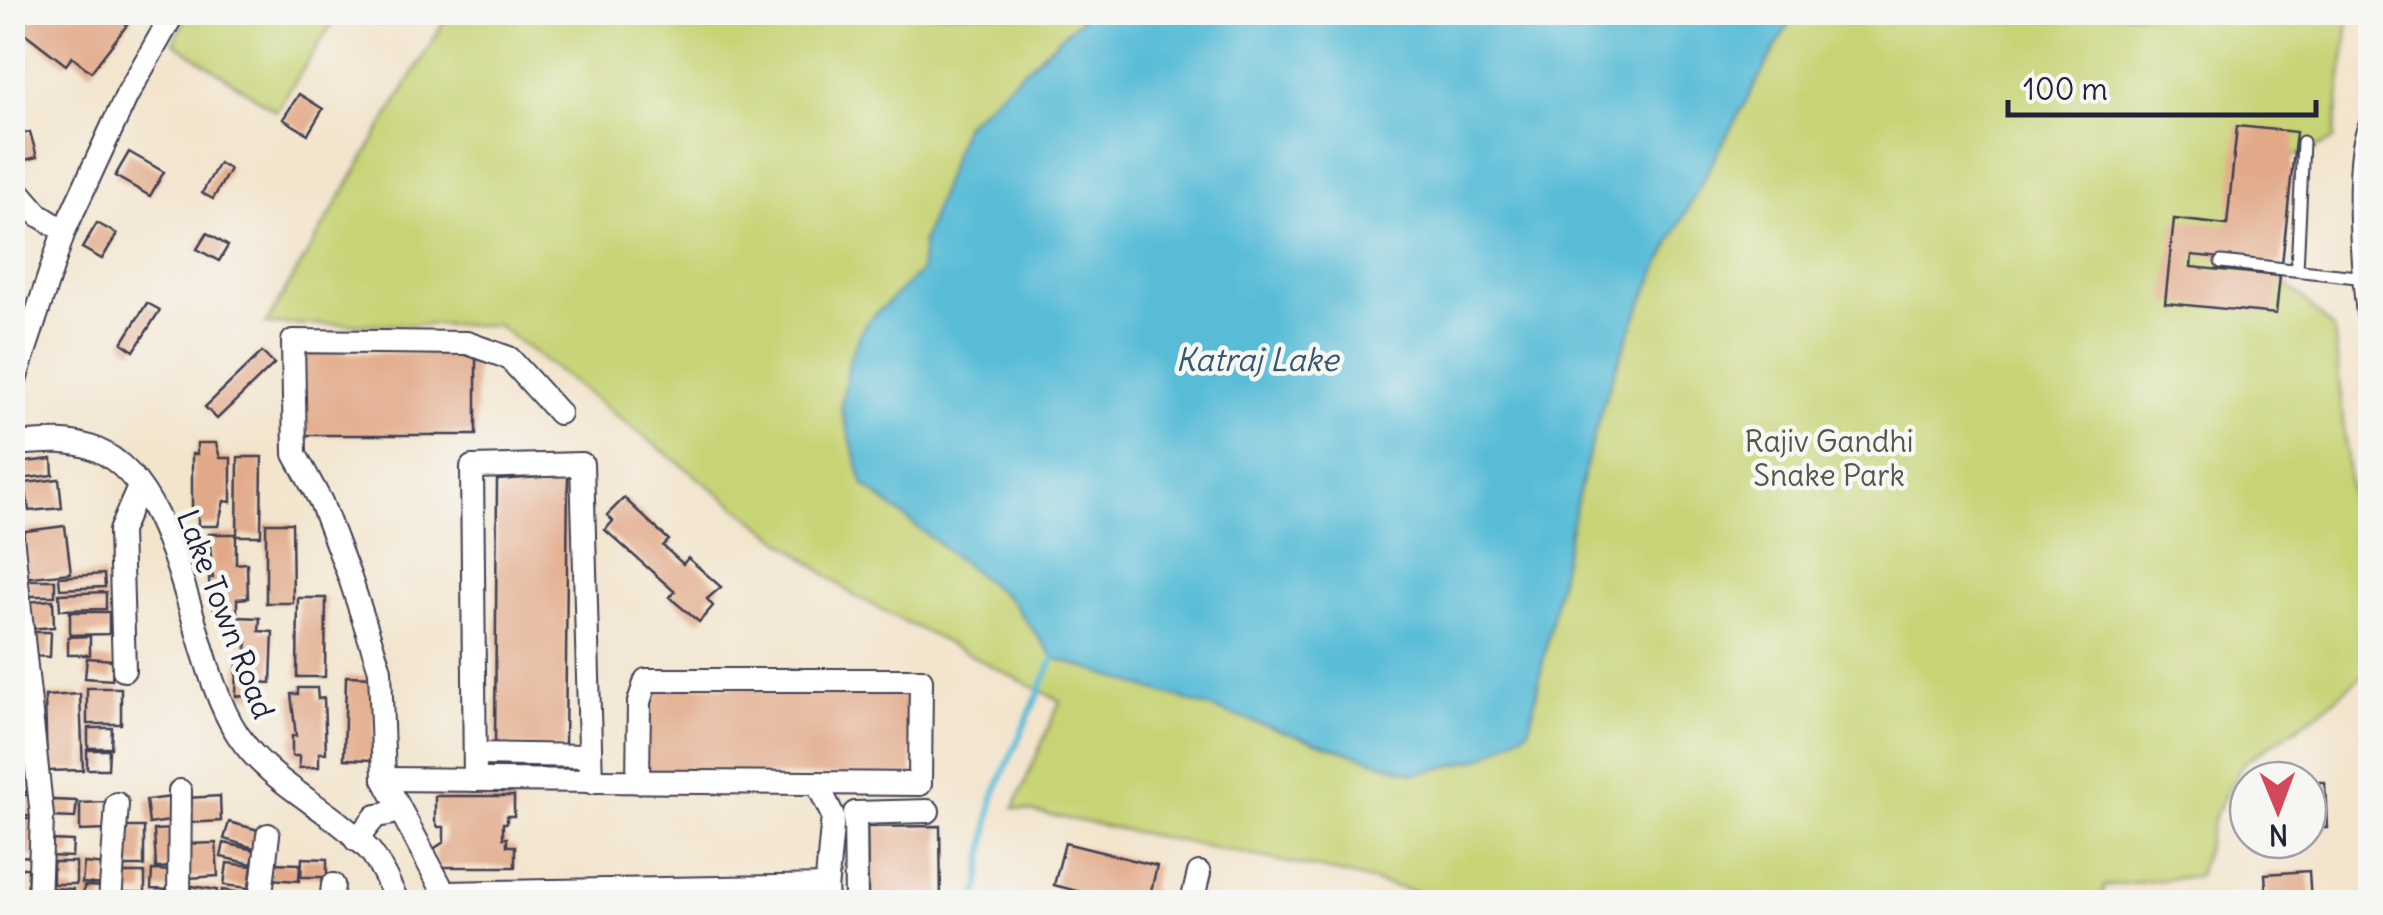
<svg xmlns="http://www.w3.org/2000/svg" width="2383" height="915" font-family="Delius,sans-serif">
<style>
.green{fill:#c7d375;stroke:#747a58;stroke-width:2.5}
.water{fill:#59bcd7;stroke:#3e6f89;stroke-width:2.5}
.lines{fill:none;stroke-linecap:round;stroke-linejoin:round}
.stream{stroke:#59bcd7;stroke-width:6}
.building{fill:#e2a988}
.service-casing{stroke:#413f51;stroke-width:15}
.minor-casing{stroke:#413f51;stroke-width:26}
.service{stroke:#fff;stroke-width:11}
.minor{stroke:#fff;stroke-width:22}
.labels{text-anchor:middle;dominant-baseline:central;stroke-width:9;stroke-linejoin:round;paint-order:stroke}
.park-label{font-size:30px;fill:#54574c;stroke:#f6f6f2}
.street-label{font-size:30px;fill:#22223b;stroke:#f6f6f2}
.water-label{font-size:32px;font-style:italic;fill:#355872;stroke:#f6f6f2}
</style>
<rect width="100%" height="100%" fill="#f6f6f2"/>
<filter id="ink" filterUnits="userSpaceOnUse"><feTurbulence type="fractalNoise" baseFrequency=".01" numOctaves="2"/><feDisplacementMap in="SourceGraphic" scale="20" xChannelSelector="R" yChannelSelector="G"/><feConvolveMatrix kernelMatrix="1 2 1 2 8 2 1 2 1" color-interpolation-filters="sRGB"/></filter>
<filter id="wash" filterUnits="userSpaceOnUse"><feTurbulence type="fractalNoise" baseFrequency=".0048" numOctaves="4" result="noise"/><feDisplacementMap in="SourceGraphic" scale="40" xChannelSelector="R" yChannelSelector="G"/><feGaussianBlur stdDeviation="2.25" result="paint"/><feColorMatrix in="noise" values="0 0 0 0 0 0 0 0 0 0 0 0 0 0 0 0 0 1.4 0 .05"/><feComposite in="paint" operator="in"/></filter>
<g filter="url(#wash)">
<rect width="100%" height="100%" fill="#f3e4cc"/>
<g class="green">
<path d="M188 13V12L339 13 276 111 173 42Z"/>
<path d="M449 13H2350L2334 140 2279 162 2268 266 2334 329 2368 671 2317 714 2243 763 2215 813 2198 876 2104 886 2101 902H1457L1335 872 1014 808 1060 701 853 595 497 325 266 324Z"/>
</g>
<path class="water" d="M1087 13H1795C1726 139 1649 265 1604 402 1570 509 1553 620 1529 729L1483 758 1416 774 1054 658 1011 601 864 485 841 407 850 357 865 324 920 272 923 241 964 125Z"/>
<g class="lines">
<path class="stream" d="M977 902 993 797 1054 658"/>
</g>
<g id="blocks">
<g class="building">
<path d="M14 12H137L91 72 72 57 66 65 18 28 24 20Z"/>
<path d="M299 94 323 109 308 134 283 119Z"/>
<path d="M2237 126 2296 132 2282 264 2192 255 2191 267 2280 276 2276 314 2165 303 2174 219 2227 225Z"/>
<path d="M30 132 37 157 21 161 14 136Z"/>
<path d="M129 152 164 172 150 196 115 176Z"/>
<path d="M219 163 230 169 213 199 202 193Z"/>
<path d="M97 223 117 234 102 259 82 248Z"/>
<path d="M207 233 228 246 219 261 197 249Z"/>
<path d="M147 303 160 310 134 351 122 343Z"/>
<path d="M262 352 274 364 217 419 205 407Z"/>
<rect x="300" y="353" width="176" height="82"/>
<path d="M197 443H216L220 458H231V502L224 501 218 526H198V515H192V454H197Z"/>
<path d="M238 457H262L261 536H237Z"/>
<path d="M52 459 53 475 19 479 17 463Z"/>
<path d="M568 475 565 749 495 745 497 480Z"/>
<path d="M59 479 62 508 29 511 25 483Z"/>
<path d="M624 498 669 540 663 546 683 564 688 558 721 587 707 599 713 606 699 622 669 597 675 592 605 530 613 521 607 515Z"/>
<path d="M266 523H292L293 603H266Z"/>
<path d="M65 526 71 573 23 578 18 532Z"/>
<path d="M209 534H236V564L247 563 248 598 237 599V612L214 613V600H210L209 578H213Z"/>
<path d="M104 574 105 587 60 589 59 577Z"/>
<path d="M28 580H55V596H29Z"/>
<path d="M106 592V609L60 610 59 594Z"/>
<path d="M298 598H326L325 677H297Z"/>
<path d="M53 600 54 627 26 629 25 602Z"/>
<path d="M70 612H109V634L70 635Z"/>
<path d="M239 617 260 618 259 631 273 632 271 683 259 682 258 697 236 696 237 663H246L247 642H238Z"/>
<path d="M33 632H51L50 657 32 656Z"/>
<path d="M90 636V655H68V637Z"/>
<path d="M87 658 113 660 112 680 85 678Z"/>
<path d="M19 667 22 699 12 700V668Z"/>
<path d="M346 676 376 677 374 760 344 759Z"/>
<path d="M912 685V775L645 776 644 686Z"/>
<rect x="87" y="688" width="34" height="36"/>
<path d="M298 688H317L318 699 324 698 326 753H319V767L299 768V756H292V736H296L291 694H298Z"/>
<path d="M80 694 83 770 47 771 45 696Z"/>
<path d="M88 728H112L111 748H88Z"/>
<rect x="12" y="743" width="13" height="27"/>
<path d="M87 750H109L108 769H87Z"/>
<path d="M14 772H27V792L14 793Z"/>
<path d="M2308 782H2325L2327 828H2308Z"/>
<rect x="12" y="795" width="20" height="21"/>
<path d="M220 796 221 821 187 823 186 798Z"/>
<path d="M435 796H514V816H507V823H503V838H507V846H515V867H435V848L444 842V827H438L435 821Z"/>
<path d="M173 797 176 820 149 824 146 800Z"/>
<path d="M52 800 77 801 75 818 50 817Z"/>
<path d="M105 802 106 830 80 831V803Z"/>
<path d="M12 819H34V856L12 857Z"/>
<path d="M229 822 262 831 257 849 224 839Z"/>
<path d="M940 826 941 902H868L867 827Z"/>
<rect x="122" y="827" width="22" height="39"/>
<path d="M173 829 175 867 156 868 154 830Z"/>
<path d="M49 840 73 841 72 857 48 856Z"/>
<path d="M216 843 218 876 189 878 187 844Z"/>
<path d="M224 843 255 850 252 864 221 857Z"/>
<path d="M1065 843 1157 866 1151 891 1162 902H1107L1108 899 1054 885Z"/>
<path d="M302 858 327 859V877H301Z"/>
<rect x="53" y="862" width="23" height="22"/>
<path d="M84 863 107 865 106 885 82 883Z"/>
<path d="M227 863 252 866 249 888 224 885Z"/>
<path d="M270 863 300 864 299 881 269 879Z"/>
<path d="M12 868H28L27 902H12Z"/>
<path d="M152 870 174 871 173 890 151 889Z"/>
<path d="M2309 871 2311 902H2267L2265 874Z"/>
<path d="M121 873H145V893L121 892Z"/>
<path d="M84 886 104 887 103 902H83Z"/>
<path d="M192 886 217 890 215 902H189Z"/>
<path d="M51 888 73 889 72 902H50Z"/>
<path d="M222 890 242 893 240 902H220Z"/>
<path d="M660 898 716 899V902H660Z"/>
</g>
</g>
</g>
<g filter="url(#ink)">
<use href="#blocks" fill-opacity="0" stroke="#413f51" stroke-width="2.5"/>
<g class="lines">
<defs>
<g id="service">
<path d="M2221 262 2366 278"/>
<path d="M2297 270 2303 142"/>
</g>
<g id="minor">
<path d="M2370 126C2353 156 2363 288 2370 325"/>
<path d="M12 184 39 215 64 231"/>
<path d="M12 389 64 231 127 95 174 12"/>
<path d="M12 444C40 442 69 438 95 449 184 485 188 661 238 735 272 786 328 806 369 850 381 863 389 886 398 902"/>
<path d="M12 536 42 816 39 902"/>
<path d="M124 670 120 531 139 487"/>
<path d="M475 754 590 756"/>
<path d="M384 779 920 784 921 680H646L639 702 638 782"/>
<path d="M475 780 472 467 582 464 591 782"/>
<path d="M817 783 833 816 826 890"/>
<path d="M356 840 376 816 389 814 396 805"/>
<path d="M445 893 826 886 827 902"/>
<path d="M110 902 117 804"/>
<path d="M179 902 180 791"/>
<path d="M260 902 268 835"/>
<path d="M331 902 333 885"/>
<path d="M449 902 384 779 380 670 350 578 321 502 295 454 293 341 467 343 509 358 559 413"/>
<path d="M856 902 855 813 928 811"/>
<path d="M1192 902 1199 873"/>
</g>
</defs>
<use href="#service" class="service-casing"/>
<use href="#minor" class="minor-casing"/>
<use href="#service" class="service"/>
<use href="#minor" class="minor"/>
</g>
</g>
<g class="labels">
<g class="park-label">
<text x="1829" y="441">Rajiv Gandhi<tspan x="1829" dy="34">Snake Park</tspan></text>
</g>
<g class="street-label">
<text transform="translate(226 614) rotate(69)">Lake Town Road</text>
</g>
<g class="water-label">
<text x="1257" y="359">Katraj Lake</text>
</g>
</g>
<rect width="2383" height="915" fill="none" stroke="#f6f6f2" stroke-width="50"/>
<g transform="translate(2278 810) rotate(179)"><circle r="48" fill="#f6f6f2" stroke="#a1a1a9" stroke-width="2.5"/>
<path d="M0-8L18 38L0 25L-18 38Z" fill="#d1495b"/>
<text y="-15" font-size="28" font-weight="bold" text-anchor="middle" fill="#22223b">N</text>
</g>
<path d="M2008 100v15h308v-15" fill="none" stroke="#22223b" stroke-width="5"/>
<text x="2023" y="100" font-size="30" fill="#22223b" stroke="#f6f6f2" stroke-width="8" paint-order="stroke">100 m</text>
</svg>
